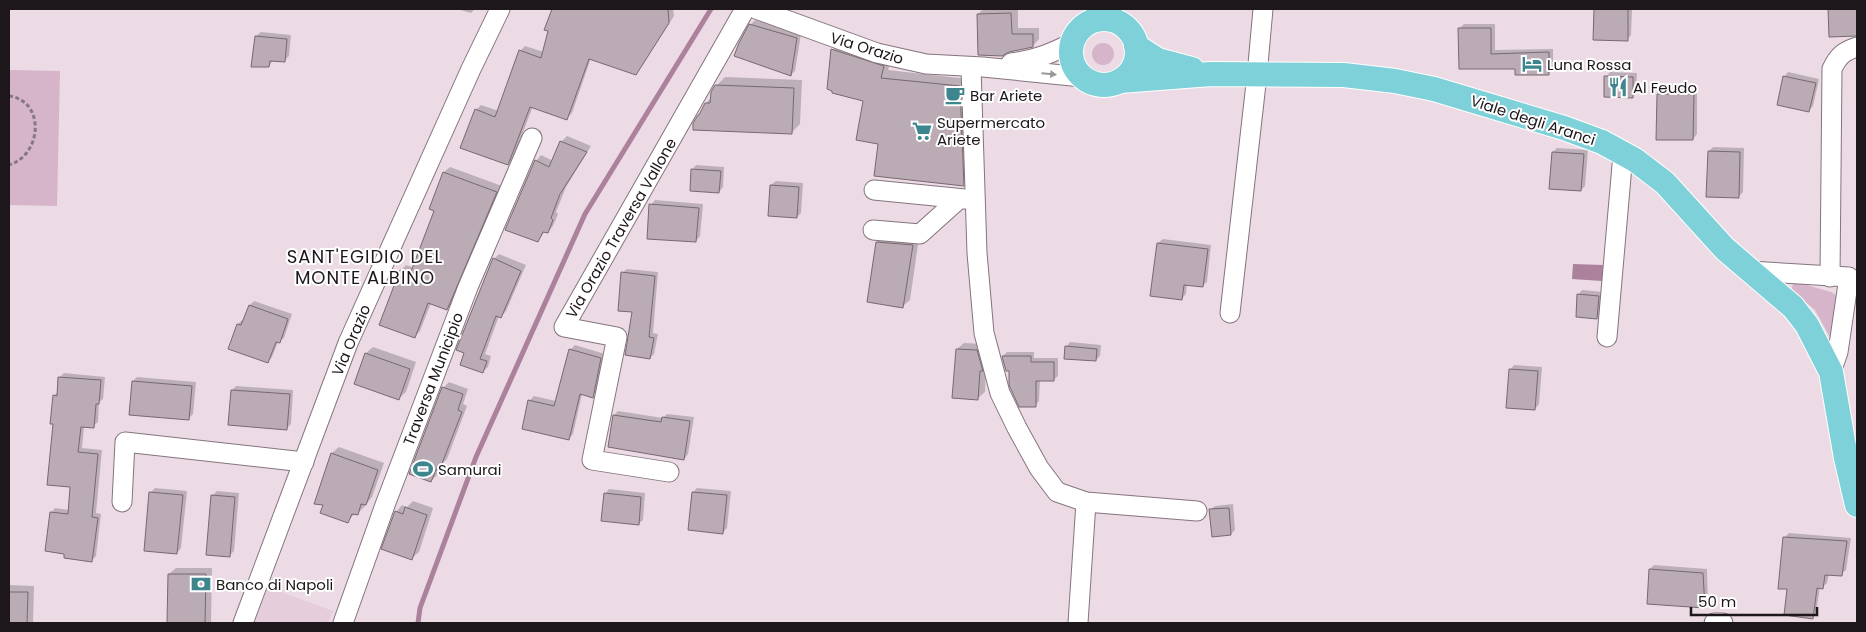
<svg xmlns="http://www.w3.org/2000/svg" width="1866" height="632" font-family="Poppins,sans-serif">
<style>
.built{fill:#e5cddc}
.green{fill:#d6b4c9}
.water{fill:#ab819c}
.shadow{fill:#0003}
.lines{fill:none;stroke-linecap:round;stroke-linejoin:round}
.stream{stroke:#ab819c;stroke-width:5}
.building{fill:#bbabb5;stroke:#776871}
.minor-casing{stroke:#84747e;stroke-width:21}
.major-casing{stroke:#fff;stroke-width:26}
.path{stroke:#847980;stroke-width:3;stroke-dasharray:4 2.5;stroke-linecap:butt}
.minor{stroke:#fff;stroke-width:19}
.major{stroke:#7ed1d9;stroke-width:24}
.oneway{fill:#999798}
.labels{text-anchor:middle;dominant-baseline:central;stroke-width:4;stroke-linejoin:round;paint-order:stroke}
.street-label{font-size:15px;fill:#1d171b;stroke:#fff}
.poi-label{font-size:15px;fill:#1d171b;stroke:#fff;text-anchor:start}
.quarter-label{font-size:18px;letter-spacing:1px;fill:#1d171b;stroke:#fff}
</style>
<rect width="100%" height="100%" fill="#ecdbe5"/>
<path class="built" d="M268 587 333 611 328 623H254Z"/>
<g class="green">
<circle cx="1103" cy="54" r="11"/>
<path d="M9 70 60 71 57 206 9 205Z"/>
<path d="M1796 282 1831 292 1836 295 1838 299 1832 341 1815 310 1791 290 1793 284Z"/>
</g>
<path class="water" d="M1573 264 1603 265 1602 281 1572 279Z"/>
<g class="shadow">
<path d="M457 9H475L471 13Z"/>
<path d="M553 9H673L674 16 640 68 635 74 591 58 572 113 567 118 533 106 513 159 508 164 476 110 481 105 499 111 520 51 525 46 544 52 550 31 546 29Z"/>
<path d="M983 9H1018V28H1039V39L1033 46 1008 51 978 14Z"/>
<path d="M1595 9H1632L1631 35 1627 40 1594 39Z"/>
<path d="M1829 9H1857V35L1830 36Z"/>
<path d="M755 20 801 34 795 71 791 75 750 25Z"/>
<path d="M1464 24H1495V50L1553 49V69L1549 73 1516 68H1460V28Z"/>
<path d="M261 32 291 35 289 56 285 60H273L269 66H253L256 36Z"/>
<path d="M841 42 892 58 888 70 968 79 971 176 963 184 879 143 864 100 833 50Z"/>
<path d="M1610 72 1637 73 1636 92 1632 96 1606 77Z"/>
<path d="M1788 72 1819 79 1813 106 1809 110 1784 77Z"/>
<path d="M725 77 802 80 800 124 791 133 706 103 712 97 716 86Z"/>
<path d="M1662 90H1697V134L1693 139 1658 95Z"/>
<path d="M567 136 591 146 566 187 556 212 558 214 553 226 548 232 545 231 538 241 536 161 541 155 553 161 561 142Z"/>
<path d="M1713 147 1744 148 1743 192 1738 197 1709 151Z"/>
<path d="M1557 148 1588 150 1585 186 1581 190 1553 152Z"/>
<path d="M696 165 724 167 723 187 719 192 692 170Z"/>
<path d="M450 167 502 186 453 303 447 309 431 303 420 331 414 337 401 271 406 265 414 268 436 210 431 208 444 172Z"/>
<path d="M776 181 803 183 801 213 797 217 771 185Z"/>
<path d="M655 200 703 204 700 236 696 241 651 205Z"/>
<path d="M884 235 919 238 910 300 903 306 877 242Z"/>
<path d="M1163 239 1211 245 1207 282 1202 286 1187 284 1186 294 1181 299 1158 243Z"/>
<path d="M499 254 526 265 506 311 501 317 499 316 485 354 491 356 488 367 482 372 461 364 494 259Z"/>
<path d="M627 269 658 272 653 333 658 334 654 354 650 358 622 273Z"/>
<path d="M1582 290 1603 292 1601 313 1597 317 1578 295Z"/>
<path d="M254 301 292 314 284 338 278 342 272 357 268 362 238 324 242 320 244 321 250 305Z"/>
<path d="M1070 342 1101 345 1100 356 1096 360 1066 347Z"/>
<path d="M964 343 983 344 986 366 985 392 978 398 957 349Z"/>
<path d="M575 345 605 354 597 392 592 396 582 394 573 434 569 439 529 401 534 396 556 401 570 350Z"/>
<path d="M373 347 416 362 406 392 399 398 356 383 366 353Z"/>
<path d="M1007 352H1034V358H1058V376L1053 380H1040L1039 401 1035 406 1010 370H1007L1003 356Z"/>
<path d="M1514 365 1542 367 1539 404 1535 409 1510 370Z"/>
<path d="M64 373 105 377 103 399 99 402 98 422 93 426H84L82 448 102 450 96 513 101 514 96 556 92 560 51 513 55 508 69 510 71 486 55 423 54 396 58 391 60 377Z"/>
<path d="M137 377 196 382 193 414 188 419 133 381Z"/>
<path d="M449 382 468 389 463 404 467 406 447 459 440 466 437 475 431 481 443 388Z"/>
<path d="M236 386 293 390 291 424 286 429 232 390Z"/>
<path d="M618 411 663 418 667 414 694 417 688 454 684 459 614 415Z"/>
<path d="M339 447 384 463 372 497 364 507 357 514 355 513 348 521 332 453Z"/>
<path d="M155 488 187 491 181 548 177 553 151 492Z"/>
<path d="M697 488 731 491 727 528 723 532 693 492Z"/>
<path d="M609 489 645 493 643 520 638 524 605 494Z"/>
<path d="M217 491 239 493 234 551 229 556 212 496Z"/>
<path d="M413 501 433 508 419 552 412 558 396 512 402 505 407 507Z"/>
<path d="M1233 504 1235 530 1231 534 1210 510 1215 506Z"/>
<path d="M1789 533 1851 538 1846 570 1841 574H1829L1827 583 1823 587H1820L1816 613 1812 618 1789 588 1784 538Z"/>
<path d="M1654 565 1707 569 1708 603 1704 607 1650 569Z"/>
<path d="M176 568H212L211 623H169V574Z"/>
<path d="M9 585 34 586 33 623H9Z"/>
</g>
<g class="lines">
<path class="stream" d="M418 623 420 608 476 457 585 214 711 9"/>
</g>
<g class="building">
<path d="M552 9H668L669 23 636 75 589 59 567 120 530 107 508 165 460 148 475 109 495 117 519 50 541 58 548 31 544 30Z"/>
<path d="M1594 9H1628V41L1593 40Z"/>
<path d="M1828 9H1857V36L1829 37Z"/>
<path d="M1011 13 1012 34H1033V47L1009 52 1002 56 978 55 977 14Z"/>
<path d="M749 24 797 38 791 76 734 56 739 43Z"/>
<path d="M1458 28H1491V54L1549 52V75H1515V69H1459Z"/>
<path d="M255 36 287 39 285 62 270 61 269 67H251Z"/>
<path d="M831 49 884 66 881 78 960 86 964 186 874 176 878 144 856 140 863 101 832 93V91L827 89Z"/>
<path d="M1604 76 1633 77V98L1604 97Z"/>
<path d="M1783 76 1816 83 1809 112 1777 105Z"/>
<path d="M715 85 794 88 792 134 693 130V123L698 115H699L705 103H710L711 92Z"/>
<path d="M1657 94H1694L1693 140H1656Z"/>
<path d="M560 141 587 152 560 194 551 218 553 220 548 233 543 232 538 242 505 230 535 160 549 167Z"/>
<path d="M1708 151 1740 152 1739 198 1706 197Z"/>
<path d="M1552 152 1584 154 1581 191 1549 189Z"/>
<path d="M691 169 721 171 719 193 690 191Z"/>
<path d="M443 172 497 192 447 310 428 303 415 338 379 325 400 270 410 274 434 211 429 209Z"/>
<path d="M770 185 799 187 797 218 768 216Z"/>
<path d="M649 204 699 208 696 242 647 239Z"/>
<path d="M876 242 913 245 903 308 867 302Z"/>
<path d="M1157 243 1208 249 1203 287 1184 285 1182 300 1150 296Z"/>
<path d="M493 258 521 271 501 318 496 316 480 359 487 361 483 373 460 365 464 353 456 350Z"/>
<path d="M621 272 655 276 649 337 654 338 650 359 625 355 632 312 618 311Z"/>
<path d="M1577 294 1599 296 1597 319 1576 317Z"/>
<path d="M249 305 288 319 280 343 276 342 268 363 228 349 237 324 241 325Z"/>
<path d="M1065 346 1097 349 1096 361 1064 359Z"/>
<path d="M569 349 601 358 593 398 580 394 569 440 522 429 528 400 554 406Z"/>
<path d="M956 349 977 350 983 371H980L978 400 952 398Z"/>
<path d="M365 353 410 369 399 400 354 384Z"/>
<path d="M1002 356H1031V362H1054V381H1036V407H1019L1009 385V371H1006Z"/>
<path d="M1509 369 1538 371 1535 410 1506 408Z"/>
<path d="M58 377 101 380 99 404H96L94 428 81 427 78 452 98 454 92 517 98 518 92 562 64 558V554L45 551 50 512 68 514 70 487 47 485 53 424H50L53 395 57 396Z"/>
<path d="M132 381 192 386 189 420 129 415Z"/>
<path d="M442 387 463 394 458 410 462 412 441 466 438 465 431 482 409 474Z"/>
<path d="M231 390 290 394 287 430 228 425Z"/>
<path d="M613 415 661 422 662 417 690 421 684 460 608 447Z"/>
<path d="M331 453 378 470 366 505 361 504 358 515 352 514 348 523 320 513 323 505 314 504Z"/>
<path d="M149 492 183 495 177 554 144 551Z"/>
<path d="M692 492 727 495 723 534 688 530Z"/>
<path d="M604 493 641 497 639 525 601 521Z"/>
<path d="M211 495 235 497 230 557 206 555Z"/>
<path d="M405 507 427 515 412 560 381 549 395 511 403 514Z"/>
<path d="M1229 508 1231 535 1212 537 1209 509Z"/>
<path d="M1783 537 1847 541 1842 576 1825 575 1823 589 1817 588 1813 619 1784 615 1787 589H1778Z"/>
<path d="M1649 569 1703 573 1705 608 1647 604Z"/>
<path d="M168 574H206L205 623H167Z"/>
<path d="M9 592H28L27 623H9Z"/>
</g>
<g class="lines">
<defs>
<g id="minor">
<path d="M756 9 877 53 926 64 983 67 1082 77"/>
<path d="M1011 63C1035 60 1050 54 1072 43"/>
<path d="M971 67 977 253 984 333 1000 393 1017 428 1039 468 1057 492 1086 502 1197 511"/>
<path d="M874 190 975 200"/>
<path d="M873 230 920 234 959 199"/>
<path d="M1749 271 1849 277 1838 352 1831 372"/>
<path d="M1830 277 1832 69C1838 56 1844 51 1857 47"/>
<path d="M1230 313 1257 75 1263 9"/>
<path d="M1607 337 1623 154"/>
<path d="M669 472 592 460 617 337 564 327 745 9"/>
<path d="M122 502 125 442 304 462"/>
<path d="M243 623 348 343 471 69 500 9"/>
<path d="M343 623 385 505 468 287 532 138"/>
<path d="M1078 623 1086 502"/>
<path d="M1714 623H1723"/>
</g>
<g id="major">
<circle cx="1104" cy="52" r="33"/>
<path d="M1136 46 1158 60 1192 69"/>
<path d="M1120 81 1211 74 1344 75 1395 81 1434 89 1564 128 1602 142 1635 160 1665 183 1725 249 1793 307 1807 325 1831 372 1846 458 1857 505"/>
</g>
</defs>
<use href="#minor" class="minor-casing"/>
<use href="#major" class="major-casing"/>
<path class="path" d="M9 96C46 101 42 155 9 165"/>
<use href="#minor" class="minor"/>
<use href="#major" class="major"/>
</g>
<defs><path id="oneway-solid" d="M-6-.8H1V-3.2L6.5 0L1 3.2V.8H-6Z" transform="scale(1.25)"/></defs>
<use class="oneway" href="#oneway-solid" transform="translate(1049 74) rotate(5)"/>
<defs>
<symbol id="hotel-bare" viewBox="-9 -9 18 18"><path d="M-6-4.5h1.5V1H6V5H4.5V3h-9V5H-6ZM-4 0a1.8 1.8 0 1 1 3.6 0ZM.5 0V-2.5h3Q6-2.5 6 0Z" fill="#3e868d" stroke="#fff" stroke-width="2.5" paint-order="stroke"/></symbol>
<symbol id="restaurant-bare" viewBox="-9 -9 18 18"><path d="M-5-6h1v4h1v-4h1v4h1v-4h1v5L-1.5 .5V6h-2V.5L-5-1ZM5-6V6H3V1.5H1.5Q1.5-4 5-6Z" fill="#3e868d" stroke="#fff" stroke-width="2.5" paint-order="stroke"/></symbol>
<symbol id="cafe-bare" viewBox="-9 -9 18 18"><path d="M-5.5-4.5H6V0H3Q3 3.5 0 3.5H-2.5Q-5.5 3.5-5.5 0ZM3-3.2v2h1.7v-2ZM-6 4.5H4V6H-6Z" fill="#3e868d" stroke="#fff" stroke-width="2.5" paint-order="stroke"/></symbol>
<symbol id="supermarket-bare" viewBox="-9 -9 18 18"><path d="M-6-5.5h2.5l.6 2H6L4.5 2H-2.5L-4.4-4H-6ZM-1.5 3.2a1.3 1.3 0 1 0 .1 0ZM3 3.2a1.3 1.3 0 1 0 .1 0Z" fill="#3e868d" stroke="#fff" stroke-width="2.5" paint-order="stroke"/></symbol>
<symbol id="stadium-bare" viewBox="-9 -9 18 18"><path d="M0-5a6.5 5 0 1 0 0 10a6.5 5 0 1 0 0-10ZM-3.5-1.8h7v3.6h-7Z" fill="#3e868d" stroke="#fff" stroke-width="2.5" paint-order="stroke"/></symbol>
<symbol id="bank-bare" viewBox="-9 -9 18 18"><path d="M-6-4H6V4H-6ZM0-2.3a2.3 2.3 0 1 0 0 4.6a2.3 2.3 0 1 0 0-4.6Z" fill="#3e868d" stroke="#fff" stroke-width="2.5" paint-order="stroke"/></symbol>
</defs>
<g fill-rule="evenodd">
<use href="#hotel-bare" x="1518" y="50" width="28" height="28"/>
<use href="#restaurant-bare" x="1604" y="73" width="28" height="28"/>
<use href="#cafe-bare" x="941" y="81" width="28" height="28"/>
<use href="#supermarket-bare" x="908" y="117" width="28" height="28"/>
<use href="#stadium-bare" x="409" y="455" width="28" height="28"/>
<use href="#bank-bare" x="187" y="570" width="28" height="28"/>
</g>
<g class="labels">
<g class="street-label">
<text transform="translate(867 48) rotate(17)">Via Orazio</text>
<text transform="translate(1533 120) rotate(18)">Viale degli Aranci</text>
<text transform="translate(621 228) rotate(-60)">Via Orazio Traversa Vallone</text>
<text transform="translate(351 340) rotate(-67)">Via Orazio</text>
<text transform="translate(433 379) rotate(-69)">Traversa Municipio</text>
</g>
<g class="poi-label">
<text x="1547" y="64">Luna Rossa</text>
<text x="1633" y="87">Al Feudo</text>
<text x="970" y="95">Bar Ariete</text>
<text x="937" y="122">Supermercato<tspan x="937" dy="17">Ariete</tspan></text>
<text x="438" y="469">Samurai</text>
<text x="216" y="584">Banco di Napoli</text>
</g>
<g class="quarter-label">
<text x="365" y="256">SANT'EGIDIO DEL<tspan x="365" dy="21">MONTE ALBINO</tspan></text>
</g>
</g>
<rect width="1866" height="632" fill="none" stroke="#1d171b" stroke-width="20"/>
<path d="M1691 607v8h126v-8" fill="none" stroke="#1d171b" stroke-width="2.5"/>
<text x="1698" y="607" font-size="15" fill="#1d171b" stroke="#ffffff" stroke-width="4" paint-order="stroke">50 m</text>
</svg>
